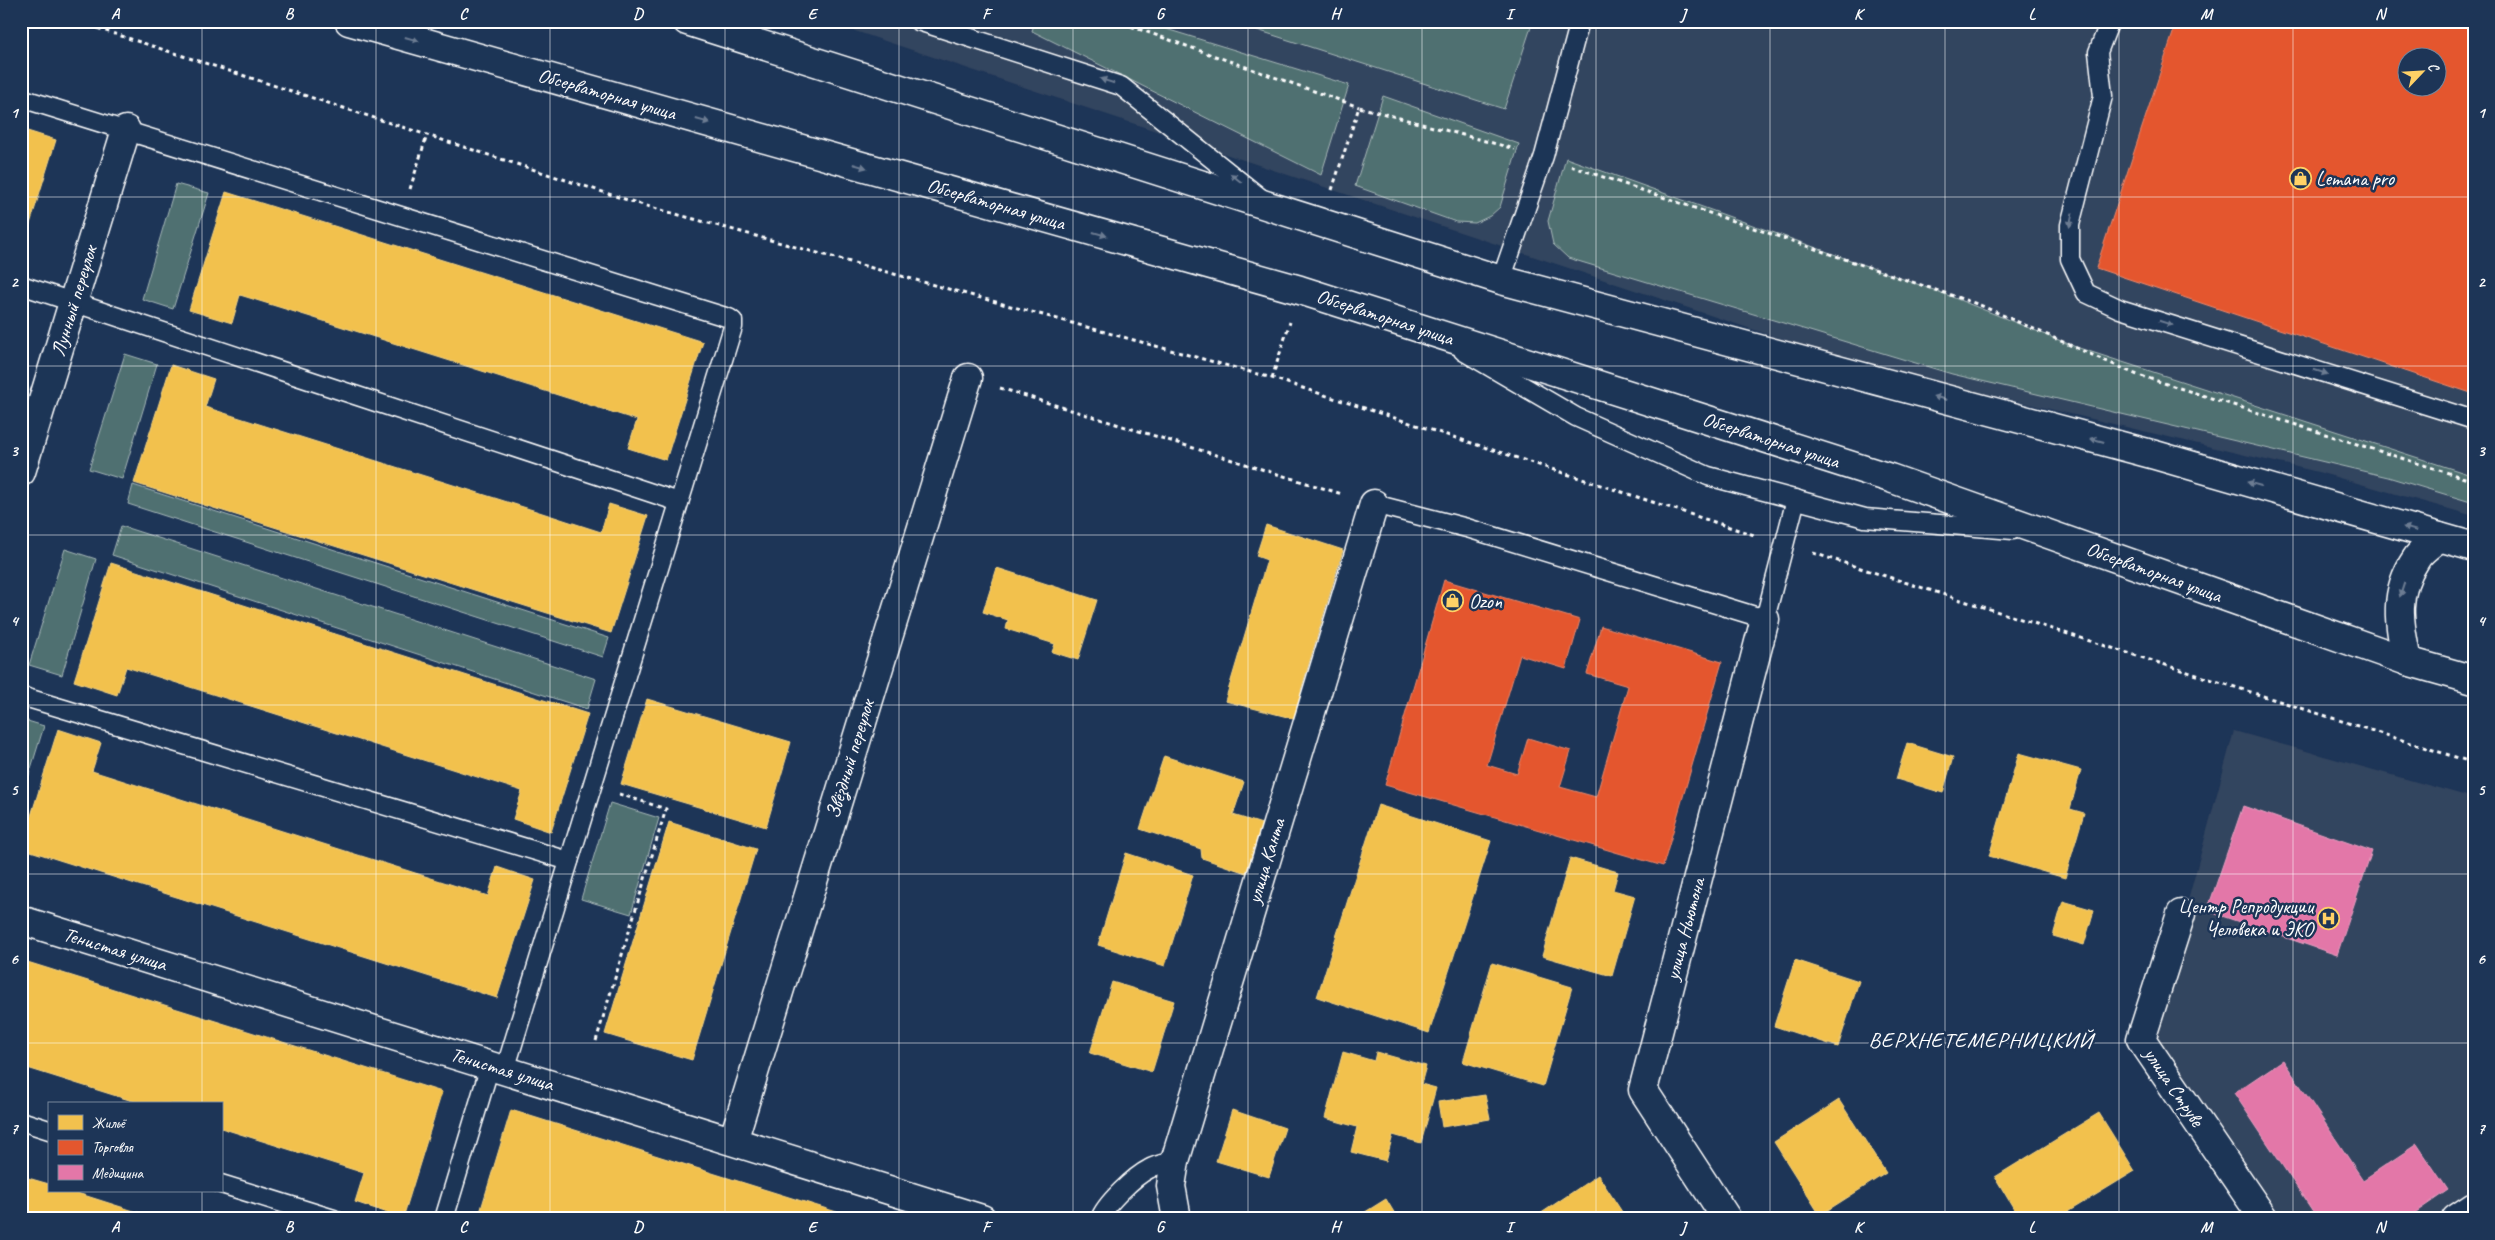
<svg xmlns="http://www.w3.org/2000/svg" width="2495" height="1240" font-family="Caveat,sans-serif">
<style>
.built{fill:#33445e;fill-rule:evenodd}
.green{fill:#4f7071;stroke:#a7b8b8}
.homes{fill:#f2c14e;stroke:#f6d483}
.shops{fill:#e4572e;stroke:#ec896d;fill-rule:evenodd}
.health{fill:#e377a8;stroke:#eba0c2}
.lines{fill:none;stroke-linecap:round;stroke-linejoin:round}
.lane-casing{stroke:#fff;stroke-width:21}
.street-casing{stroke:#fff;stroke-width:31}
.secondary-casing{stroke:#fff;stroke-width:31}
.path{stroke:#fff;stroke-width:3;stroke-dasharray:4 4;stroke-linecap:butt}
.lane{stroke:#1d3557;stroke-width:18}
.street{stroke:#1d3557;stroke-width:28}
.secondary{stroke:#1d3557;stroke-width:28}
.oneway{fill:#6c7c92}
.grid{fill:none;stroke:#fff;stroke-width:1;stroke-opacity:0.55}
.labels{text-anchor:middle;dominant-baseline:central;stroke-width:5;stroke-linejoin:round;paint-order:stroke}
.street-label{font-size:20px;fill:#fff;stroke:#1d3557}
.poi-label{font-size:20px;fill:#fff;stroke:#1d3557;text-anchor:start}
.quarter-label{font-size:22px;letter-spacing:1px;fill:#fff;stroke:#1d3557}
.neatline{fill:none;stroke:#fff;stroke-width:2}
.grid-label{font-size:16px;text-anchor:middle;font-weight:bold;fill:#fff}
</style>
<rect width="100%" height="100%" fill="#1d3557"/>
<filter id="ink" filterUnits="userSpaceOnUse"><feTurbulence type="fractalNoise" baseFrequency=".02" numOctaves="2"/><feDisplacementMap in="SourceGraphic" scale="10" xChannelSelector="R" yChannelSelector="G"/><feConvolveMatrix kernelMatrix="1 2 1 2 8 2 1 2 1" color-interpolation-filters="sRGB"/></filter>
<g filter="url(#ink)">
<g class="built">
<path d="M825 21H2474V516L2318 472 1857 364ZM2408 58H2438V88H2408Z"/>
<path d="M2234 731 2474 798V1195L2439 1219H2274L2151 1037Z"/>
</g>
<g class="green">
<path d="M1035 21H1140L1349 85 1321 175 1032 31Z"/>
<path d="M1229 21H1533L1504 109Z"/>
<path d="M1383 96 1519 144 1500 207 1490 216 1475 223 1456 222 1355 186Z"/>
<path d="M1566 158 1942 293 2076 347 2474 476V503L2388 477 1952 374 1568 258 1553 244 1548 221Z"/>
<path d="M176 184 209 193 173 309 142 299Z"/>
<path d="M125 354 157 364 122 479 89 469Z"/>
<path d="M133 485 609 638 603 657 128 504Z"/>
<path d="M121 526 596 679 587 709 112 555Z"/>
<path d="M65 549 96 559 62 675 29 665Z"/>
<path d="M21 719 44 726 21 801Z"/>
<path d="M610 803 659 818 631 914 581 899Z"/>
</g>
<g class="homes">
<path d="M21 129 56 140 21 253Z"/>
<path d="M226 192 703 342 666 460 628 448 637 420 311 317 240 295 232 323 189 310Z"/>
<path d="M171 365 214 379 205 407 536 511 601 532 609 504 648 516 611 633 134 483Z"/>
<path d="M1266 525 1343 550 1301 690 1308 701 1303 721 1225 701 1267 560 1256 556Z"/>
<path d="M111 563 588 714 551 832 513 819 522 791 126 667 117 695 74 681Z"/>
<path d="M997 568 1097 600 1078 660 1052 652 1055 644 1006 629 1008 620 983 612Z"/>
<path d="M647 699 791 742 766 827 621 784Z"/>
<path d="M58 729 101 743 92 771 165 794 488 896 497 867 535 880 497 998 21 848Z"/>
<path d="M1907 743 1953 757 1943 793 1896 779Z"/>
<path d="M2019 753 2081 770 2070 809 2084 813 2065 878 1989 856Z"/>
<path d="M1164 756 1244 782 1233 815 1262 824 1246 873 1202 858 1201 849 1140 829Z"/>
<path d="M1378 805 1491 841 1429 1033 1317 997Z"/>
<path d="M669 822 756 849 692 1060 605 1034Z"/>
<path d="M1126 853 1193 875 1165 966 1098 945Z"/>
<path d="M1570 858 1618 872 1613 890 1635 896 1612 976 1542 956Z"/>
<path d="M2063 901 2094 910 2084 945 2053 936Z"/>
<path d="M21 960 442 1092 403 1218 355 1202 364 1173 221 1128V1104H142L21 1066Z"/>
<path d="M1795 960 1859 981 1838 1047 1774 1026Z"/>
<path d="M1492 963 1572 987 1543 1086 1463 1062Z"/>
<path d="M1112 982 1174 1001 1152 1072 1090 1053Z"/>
<path d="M1343 1052 1374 1061 1376 1052 1426 1066 1421 1084 1436 1088 1421 1143 1393 1135 1386 1161 1351 1152 1357 1127 1325 1118Z"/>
<path d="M1485 1095 1490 1119 1442 1127 1438 1102Z"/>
<path d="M1839 1100 1886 1173 1820 1215 1774 1142Z"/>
<path d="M511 1110 859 1219H478Z"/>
<path d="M1232 1110 1285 1128 1269 1177 1216 1161Z"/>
<path d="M2099 1113 2135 1171 2056 1219H2020L1995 1177Z"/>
<path d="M1598 1175 1626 1218 1539 1219 1537 1216Z"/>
<path d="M21 1176 49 1184V1191H71L159 1219H21Z"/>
<path d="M1386 1199 1398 1219H1354Z"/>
</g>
<g class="shops">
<path d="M2177 21H2474V394L2096 268ZM2408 58H2438V88H2408Z"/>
<path d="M1444 580 1580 620 1566 669 1520 655 1487 765 1517 774 1528 738 1571 751 1560 787 1596 797 1628 686 1587 674 1601 626 1722 662 1663 866 1385 785Z"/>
</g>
<g class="health">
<path d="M2243 806 2372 851 2337 955 2207 911Z"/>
<path d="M2283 1060 2363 1180 2417 1144 2448 1190 2406 1219H2318L2234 1093Z"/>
</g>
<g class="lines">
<defs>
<g id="lane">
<path d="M918 21 1121 86 1262 199"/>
<path d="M2110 21 2098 52 2103 96 2070 225V259L2086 293 2120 309 2474 420"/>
<path d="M21 98 729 318 733 321V327L505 1070"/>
<path d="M1501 280 1544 156 1580 21"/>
<path d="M21 285 679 502"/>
<path d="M1463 351 1576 417 1708 476 1865 518 2013 530"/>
<path d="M1374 504 1467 528 1765 619 1796 499"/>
<path d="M21 696 569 861"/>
<path d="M21 1121 49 1130"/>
<path d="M221 1184 334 1219"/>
<path d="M444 1219 490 1066"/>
<path d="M1100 1219C1105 1204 1135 1176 1149 1169 1157 1164 1167 1163 1175 1161"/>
</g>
<g id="street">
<path d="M21 472 126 130"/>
<path d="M2181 914 2141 1039 2264 1219"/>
<path d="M21 920 982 1219"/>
<path d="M733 1141 968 378"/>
<path d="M1177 1219 1171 1186 1175 1161 1374 504"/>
<path d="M1727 1219 1643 1090 1765 619"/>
<path d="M2456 1219 2474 1207"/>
</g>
<g id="secondary">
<path d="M349 21 1300 290 1890 478 2407 661 2474 680"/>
<path d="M687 21 1501 280 2155 455 2474 547"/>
<path d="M2407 661C2399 623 2393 593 2416 559 2421 550 2432 544 2439 537"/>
</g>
</defs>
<use href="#lane" class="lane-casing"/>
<use href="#street" class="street-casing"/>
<use href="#secondary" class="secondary-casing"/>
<g class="path">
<path d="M75 21 643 205 1272 378 1757 536"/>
<path d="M1116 21 1359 107"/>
<path d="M1571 166 1980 305 2135 374 2474 481"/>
<path d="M410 189 427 135"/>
<path d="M1332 190 1359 107 1515 149"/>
<path d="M1272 378 1290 322"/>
<path d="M1000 388 1342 494"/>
<path d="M1813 553 2474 763"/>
<path d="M596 1041 666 809 619 794"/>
</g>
<use href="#lane" class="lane"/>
<use href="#street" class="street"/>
<use href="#secondary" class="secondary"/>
</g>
<defs><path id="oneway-solid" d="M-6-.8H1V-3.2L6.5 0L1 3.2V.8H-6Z" transform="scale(1.25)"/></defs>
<g class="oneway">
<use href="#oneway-solid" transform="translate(412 39) rotate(16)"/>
<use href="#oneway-solid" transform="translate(1107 81) rotate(-162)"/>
<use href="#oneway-solid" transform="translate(703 121) rotate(16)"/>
<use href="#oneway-solid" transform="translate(860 166) rotate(16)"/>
<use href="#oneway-solid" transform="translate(1236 178) rotate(-141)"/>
<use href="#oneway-solid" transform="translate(2071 220) rotate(102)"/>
<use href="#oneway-solid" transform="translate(1100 234) rotate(16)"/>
<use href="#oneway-solid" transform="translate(2166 323) rotate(17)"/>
<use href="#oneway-solid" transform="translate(2321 372) rotate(17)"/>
<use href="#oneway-solid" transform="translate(1940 398) rotate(-165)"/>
<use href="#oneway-solid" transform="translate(2097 440) rotate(-165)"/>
<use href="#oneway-solid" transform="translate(2254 484) rotate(-164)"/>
<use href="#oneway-solid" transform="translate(2410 529) rotate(-164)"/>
<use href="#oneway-solid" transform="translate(2402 590) rotate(108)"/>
</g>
</g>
<path class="grid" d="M202 21V1104M376 21V1219M550 21V1219M725 21V1219M899 21V1219M1073 21V1219M1248 21V1219M1422 21V1219M1596 21V1219M1770 21V1219M1945 21V1219M2119 21V1219M2293 21V1219M21 197H2474M21 366H2474M21 535H2474M21 705H2474M21 874H2474M21 1043H2474M202 1191V1219"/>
<defs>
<symbol id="shop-ring" viewBox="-11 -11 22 22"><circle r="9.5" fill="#1d3557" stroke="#ffd166" stroke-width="1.5"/><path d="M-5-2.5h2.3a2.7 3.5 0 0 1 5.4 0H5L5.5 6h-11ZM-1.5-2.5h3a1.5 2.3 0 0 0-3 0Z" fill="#ffd166"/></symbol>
<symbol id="hospital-ring" viewBox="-11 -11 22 22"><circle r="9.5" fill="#1d3557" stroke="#ffd166" stroke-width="1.5"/><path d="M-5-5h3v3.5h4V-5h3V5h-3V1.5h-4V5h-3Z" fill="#ffd166"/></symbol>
</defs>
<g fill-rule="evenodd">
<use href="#shop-ring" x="2288" y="166" width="25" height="25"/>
<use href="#shop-ring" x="1440" y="588" width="25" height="25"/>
<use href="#hospital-ring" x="2316" y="906" width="25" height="25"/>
</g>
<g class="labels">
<g class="street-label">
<text transform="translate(607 94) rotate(16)">Обсерваторная улица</text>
<text transform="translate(996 204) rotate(16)">Обсерваторная улица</text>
<text transform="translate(74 301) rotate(-73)">Лунный переулок</text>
<text transform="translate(1385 317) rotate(18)">Обсерваторная улица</text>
<text transform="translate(1771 440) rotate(18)">Обсерваторная улица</text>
<text transform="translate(2154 572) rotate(20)">Обсерваторная улица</text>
<text transform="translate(850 759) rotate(-73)">Звёздный переулок</text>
<text transform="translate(1266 861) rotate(-73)">улица Канта</text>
<text transform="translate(1685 929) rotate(-75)">улица Ньютона</text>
<text transform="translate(115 949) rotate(17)">Тенистая улица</text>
<text transform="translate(502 1069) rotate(17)">Тенистая улица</text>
<text transform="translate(2174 1087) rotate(56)">улица Струве</text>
</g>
<g class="poi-label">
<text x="2316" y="178">Lemana pro</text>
<text x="1469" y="601">Ozon</text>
<text x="2313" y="906" text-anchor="end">Центр Репродукции<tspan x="2313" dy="23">Человека и ЭКО</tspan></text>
</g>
<g class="quarter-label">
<text x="1981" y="1040">ВЕРХНЕТЕМЕРНИЦКИЙ</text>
</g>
</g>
<rect width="2495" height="1240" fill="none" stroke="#1d3557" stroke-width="55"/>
<rect x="48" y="1102" width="175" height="90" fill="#1d3557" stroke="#77869a"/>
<rect x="58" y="1115" width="25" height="15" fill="#f2c14e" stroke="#77869a"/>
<text x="92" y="1128" font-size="15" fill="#ffffff">Жильё</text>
<rect x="58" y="1140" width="25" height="15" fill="#e4572e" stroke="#77869a"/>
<text x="92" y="1152" font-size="15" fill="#ffffff">Торговля</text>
<rect x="58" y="1165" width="25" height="15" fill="#e377a8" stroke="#77869a"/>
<text x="92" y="1178" font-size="15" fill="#ffffff">Медицина</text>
<g transform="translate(2422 72) rotate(65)"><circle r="24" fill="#1d3557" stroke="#77869a"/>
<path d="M0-4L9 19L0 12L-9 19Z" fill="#ffd166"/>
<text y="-8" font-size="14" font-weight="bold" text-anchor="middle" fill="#ffffff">С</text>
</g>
<rect x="28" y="28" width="2440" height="1184" class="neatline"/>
<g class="grid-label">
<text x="115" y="19">A</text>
<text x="289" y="19">B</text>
<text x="463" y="19">C</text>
<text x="638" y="19">D</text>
<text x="812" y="19">E</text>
<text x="986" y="19">F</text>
<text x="1160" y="19">G</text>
<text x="1335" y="19">H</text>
<text x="1509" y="19">I</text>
<text x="1683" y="19">J</text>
<text x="1858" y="19">K</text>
<text x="2032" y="19">L</text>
<text x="2206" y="19">M</text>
<text x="2380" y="19">N</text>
<text x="14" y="118">1</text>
<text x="2481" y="118">1</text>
<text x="14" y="287">2</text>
<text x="2481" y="287">2</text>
<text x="14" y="456">3</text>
<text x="2481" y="456">3</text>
<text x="14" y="626">4</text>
<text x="2481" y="626">4</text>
<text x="14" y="795">5</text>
<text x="2481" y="795">5</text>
<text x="14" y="964">6</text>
<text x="2481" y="964">6</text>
<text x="14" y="1134">7</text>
<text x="2481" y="1134">7</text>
<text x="115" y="1232">A</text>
<text x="289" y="1232">B</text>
<text x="463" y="1232">C</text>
<text x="638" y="1232">D</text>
<text x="812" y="1232">E</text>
<text x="986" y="1232">F</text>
<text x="1160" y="1232">G</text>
<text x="1335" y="1232">H</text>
<text x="1509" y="1232">I</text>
<text x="1683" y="1232">J</text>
<text x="1858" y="1232">K</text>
<text x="2032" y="1232">L</text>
<text x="2206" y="1232">M</text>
<text x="2380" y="1232">N</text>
</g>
</svg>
